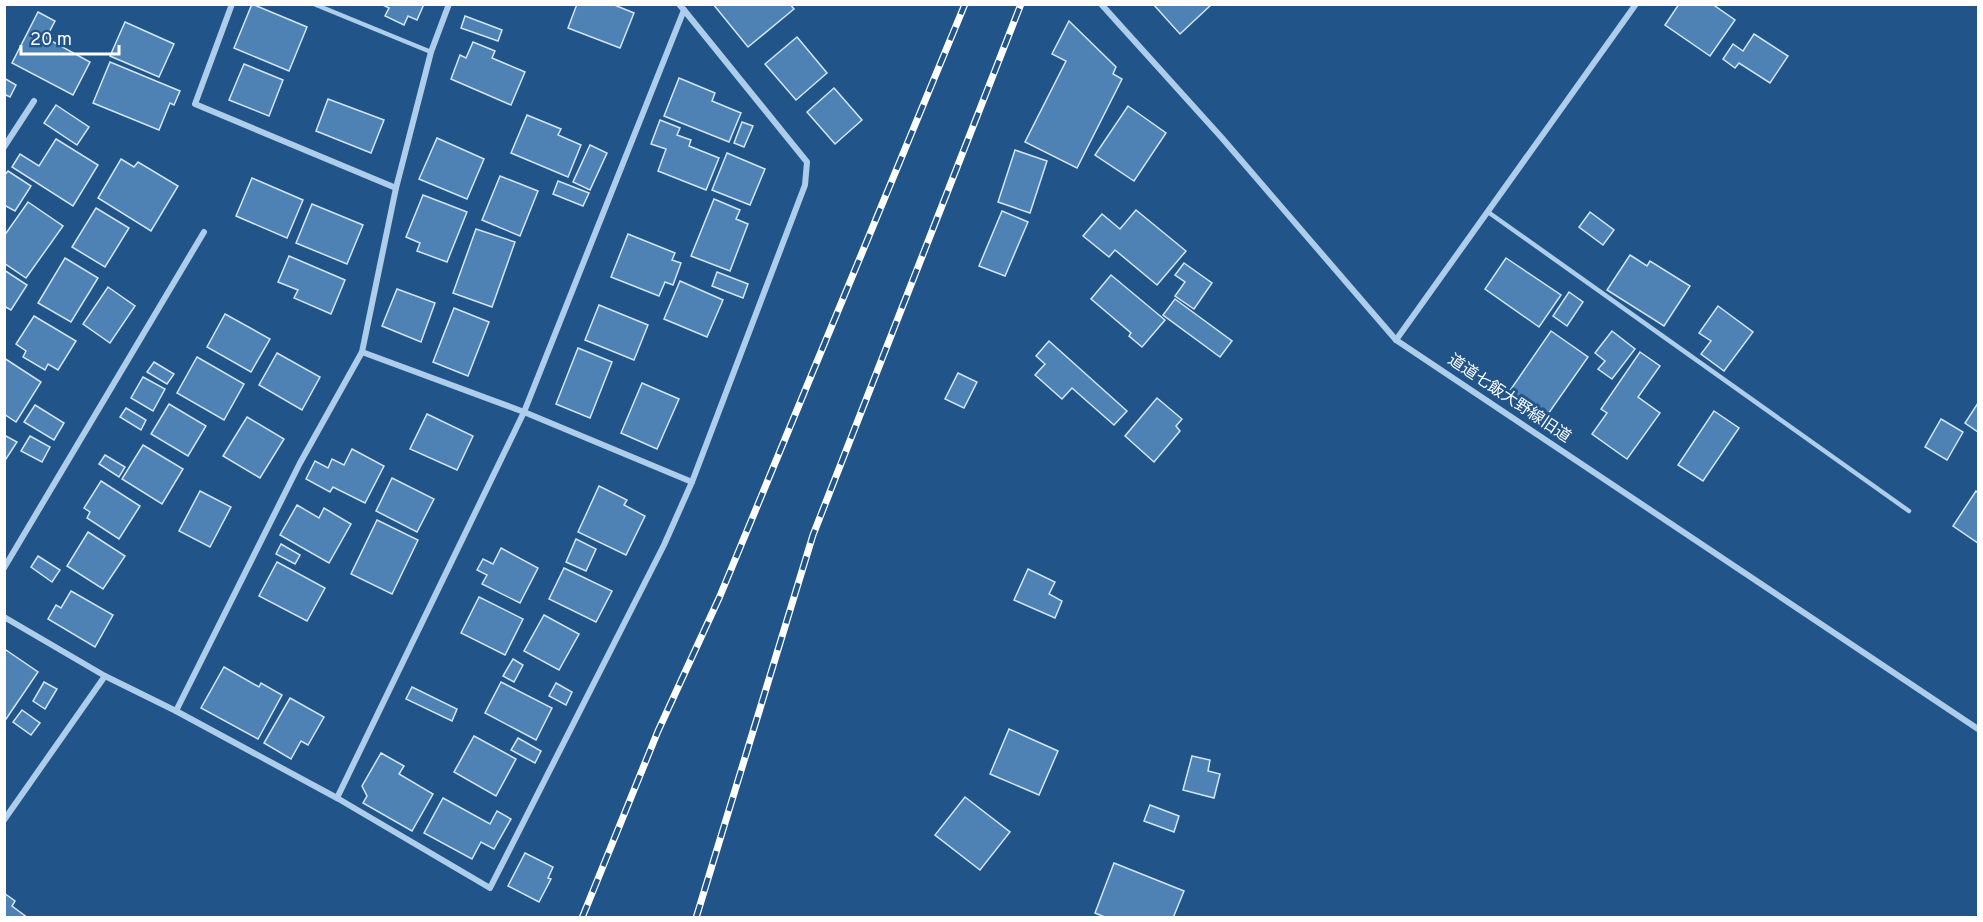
<svg xmlns="http://www.w3.org/2000/svg" width="1983" height="922" font-family="Overpass,'Noto Sans JP',sans-serif">
<style>
.building{fill:#4e81b4;stroke:#d3e6f8;stroke-width:1.5}
.lines{fill:none;stroke-linecap:round;stroke-linejoin:round}
.service{stroke:#aecdeb;stroke-width:4.5}
.minor{stroke:#aecdeb;stroke-width:6}
.rail-casing{stroke:#fff;stroke-width:7}
.rail{stroke:#21558a;stroke-width:4.5;stroke-dasharray:14;stroke-linecap:butt}
.labels{text-anchor:middle;dominant-baseline:central;stroke-width:6;stroke-linejoin:round;paint-order:stroke}
.street-label{font-size:16px;fill:#fff;stroke:#21558a}
</style>
<rect width="100%" height="100%" fill="#21558a"/>
<g class="building">
<path d="M252 4 307 27 289 71 234 48Z"/>
<path d="M381 4H424L417 20 408 16 404 25 385 16 389 8Z"/>
<path d="M577 4H612L634 13 620 48 568 28Z"/>
<path d="M713 4H790L794 9 748 47Z"/>
<path d="M1153 4H1212L1180 34Z"/>
<path d="M1679 4H1712L1735 20 1710 56 1665 25Z"/>
<path d="M38 12 55 21 46 38 90 62 73 95 12 63Z"/>
<path d="M465 16 502 30 498 41 461 28Z"/>
<path d="M1069 21 1116 67 1113 74 1122 79 1077 168 1025 142 1066 61 1052 54Z"/>
<path d="M125 22 174 44 159 77 110 56Z"/>
<path d="M1754 34 1788 56 1770 83 1739 63 1735 68 1723 59 1733 44 1743 51Z"/>
<path d="M797 37 827 73 796 100 765 64Z"/>
<path d="M473 42 495 51 492 58 525 72 511 105 451 79 460 55 466 58Z"/>
<path d="M110 62 180 91 174 105 170 103 159 130 93 103Z"/>
<path d="M244 64 283 80 269 116 229 100Z"/>
<path d="M4 78 16 85 10 97 4 94Z"/>
<path d="M679 78 715 93 712 101 741 113 729 142 664 116Z"/>
<path d="M834 88 862 120 835 144 807 112Z"/>
<path d="M328 99 384 120 371 153 316 131Z"/>
<path d="M56 105 89 127 77 145 44 123Z"/>
<path d="M1128 106 1166 133 1134 181 1095 155Z"/>
<path d="M527 115 561 129 558 135 581 145 568 177 511 153Z"/>
<path d="M660 120 680 128 677 135 691 140 689 146 719 158 706 190 658 171 666 149 651 144Z"/>
<path d="M742 122 753 126 744 147 734 143Z"/>
<path d="M437 138 484 159 467 199 419 179Z"/>
<path d="M56 139 98 165 73 206 12 167 20 154 39 166Z"/>
<path d="M590 145 607 153 590 190 573 182Z"/>
<path d="M1015 150 1047 161 1030 213 998 202Z"/>
<path d="M727 153 765 169 750 205 712 190Z"/>
<path d="M121 159 134 167 138 162 178 186 151 231 98 198Z"/>
<path d="M8 171 31 186 15 211 4 205V176Z"/>
<path d="M500 176 538 191 520 236 482 220Z"/>
<path d="M252 178 303 200 287 238 236 216Z"/>
<path d="M558 181 589 193 583 206 553 194Z"/>
<path d="M423 195 467 212 447 262 417 251 420 243 406 237Z"/>
<path d="M714 199 740 210 736 219 748 224 730 271 691 256Z"/>
<path d="M28 202 63 226 26 278 4 263V236Z"/>
<path d="M312 204 363 225 347 264 296 243Z"/>
<path d="M96 208 129 228 105 267 72 247Z"/>
<path d="M1136 210 1186 251 1157 285 1115 250 1109 257 1083 236 1102 214 1120 229Z"/>
<path d="M1002 211 1028 222 1005 276 979 266Z"/>
<path d="M1590 212 1614 230 1603 245 1579 227Z"/>
<path d="M476 229 515 242 492 307 453 293Z"/>
<path d="M628 234 675 253 672 260 681 263 673 285 665 282 659 296 611 277Z"/>
<path d="M1630 255 1647 266 1650 261 1690 286 1664 326 1607 290Z"/>
<path d="M289 256 345 280 331 314 294 298 298 290 278 282Z"/>
<path d="M65 258 98 278 71 322 38 303Z"/>
<path d="M1506 258 1561 295 1539 327 1485 289Z"/>
<path d="M1184 263 1212 283 1194 309 1175 296 1185 282 1175 275Z"/>
<path d="M4 270 27 285 11 310 4 306Z"/>
<path d="M717 272 748 284 743 298 712 286Z"/>
<path d="M1111 275 1165 320 1142 347 1129 336 1131 333 1091 299Z"/>
<path d="M680 281 723 300 707 337 664 319Z"/>
<path d="M108 287 135 306 110 343 83 324Z"/>
<path d="M397 289 435 303 421 342 382 326Z"/>
<path d="M1569 292 1583 302 1567 326 1553 316Z"/>
<path d="M1175 299 1232 341 1220 357 1163 315Z"/>
<path d="M599 305 648 325 634 360 585 340Z"/>
<path d="M1718 306 1753 332 1724 371 1701 354 1711 341 1699 333Z"/>
<path d="M454 308 489 322 468 376 433 362Z"/>
<path d="M225 314 270 339 251 372 207 347Z"/>
<path d="M34 316 76 341 58 370 48 364 45 370 23 357 26 351 16 344Z"/>
<path d="M1551 331 1588 357 1546 417 1509 392Z"/>
<path d="M1612 331 1635 349 1612 379 1598 369 1605 361 1595 353Z"/>
<path d="M1049 341 1127 411 1114 425 1072 388 1062 399 1035 375 1045 364 1036 356Z"/>
<path d="M578 348 612 362 590 418 556 404Z"/>
<path d="M1640 352 1660 366 1638 397 1660 413 1627 459 1592 434 1607 413 1601 409Z"/>
<path d="M277 353 320 377 302 410 259 385Z"/>
<path d="M197 357 244 384 224 420 177 393Z"/>
<path d="M4 358 41 382 16 422 4 414Z"/>
<path d="M154 362 174 374 167 384 147 372Z"/>
<path d="M958 373 977 382 964 408 945 399Z"/>
<path d="M143 377 165 389 153 411 131 398Z"/>
<path d="M642 383 679 399 657 449 621 433Z"/>
<path d="M1157 398 1182 419 1176 426 1180 431 1154 462 1125 436Z"/>
<path d="M1978 403V432L1965 423Z"/>
<path d="M169 404 206 426 188 456 151 434Z"/>
<path d="M35 405 64 423 54 440 24 422Z"/>
<path d="M126 408 146 420 141 430 120 417Z"/>
<path d="M1714 411 1739 428 1703 481 1678 465Z"/>
<path d="M427 414 473 436 457 470 410 449Z"/>
<path d="M247 417 284 439 260 478 223 456Z"/>
<path d="M1941 419 1963 432 1947 460 1925 447Z"/>
<path d="M4 435 17 442 4 462Z"/>
<path d="M30 436 50 447 42 462 21 451Z"/>
<path d="M143 445 183 469 162 504 122 479Z"/>
<path d="M352 449 384 466 365 503 333 487 330 492 306 479 315 461 328 468 332 459 344 465Z"/>
<path d="M105 455 125 467 119 477 99 464Z"/>
<path d="M392 478 434 499 417 532 376 511Z"/>
<path d="M101 481 140 506 119 539 87 518 90 512 84 508Z"/>
<path d="M599 486 627 500 624 505 645 516 626 555 578 532Z"/>
<path d="M200 491 231 507 210 547 179 531Z"/>
<path d="M1976 491 1978 493V543L1953 526Z"/>
<path d="M297 505 319 518 324 508 351 524 329 563 280 535Z"/>
<path d="M377 520 418 540 392 594 351 574Z"/>
<path d="M88 532 125 556 103 589 67 566Z"/>
<path d="M576 539 596 549 586 571 566 562Z"/>
<path d="M281 544 300 555 295 564 276 554Z"/>
<path d="M501 548 538 568 520 603 482 584 487 575 477 570 483 559 493 564Z"/>
<path d="M38 556 60 570 52 582 31 567Z"/>
<path d="M277 562 325 588 307 621 259 596Z"/>
<path d="M564 568 612 591 596 622 549 599Z"/>
<path d="M1028 569 1055 582 1049 594 1062 601 1055 618 1014 600Z"/>
<path d="M71 591 113 615 95 647 48 619 56 605 61 608Z"/>
<path d="M479 597 523 619 505 655 461 633Z"/>
<path d="M544 615 579 634 559 670 524 651Z"/>
<path d="M6 650 38 672 4 722V652Z"/>
<path d="M513 659 523 665 514 682 503 676Z"/>
<path d="M224 667 259 687 261 683 282 695 258 739 201 708Z"/>
<path d="M44 682 57 689 45 709 33 701Z"/>
<path d="M501 682 552 708 536 740 485 713Z"/>
<path d="M556 683 572 692 566 705 549 696Z"/>
<path d="M412 687 457 709 452 721 406 699Z"/>
<path d="M290 698 324 717 308 745 301 741 291 759 264 743Z"/>
<path d="M22 710 40 723 31 735 13 722Z"/>
<path d="M1009 729 1058 751 1039 795 990 774Z"/>
<path d="M474 736 516 759 496 796 454 772Z"/>
<path d="M518 738 541 751 535 763 511 750Z"/>
<path d="M381 753 404 766 399 774 433 794 412 831 363 803 367 796 362 786Z"/>
<path d="M1192 756 1210 760 1208 771 1220 774 1214 798 1183 790Z"/>
<path d="M965 797 1010 832 980 870 935 835Z"/>
<path d="M443 798 490 824 497 811 511 819 494 849 481 842 472 859 424 833Z"/>
<path d="M1150 805 1179 816 1174 832 1144 821Z"/>
<path d="M525 853 553 867 548 878 551 879 539 902 508 886Z"/>
<path d="M1114 863 1184 891 1173 918H1107L1095 913Z"/>
<path d="M4 893 15 901 12 906 28 918H4Z"/>
</g>
<g class="lines">
<g class="service">
<path d="M314 4 431 52"/>
<path d="M1488 212 1909 511"/>
</g>
<g class="minor">
<path d="M232 4 195 104 396 188"/>
<path d="M1101 4 1222 138 1396 340 1978 729"/>
<path d="M4 147 34 101"/>
<path d="M1396 340 1636 4"/>
<path d="M362 352 524 412 692 482"/>
<path d="M4 568 204 232"/>
<path d="M4 617 105 676"/>
<path d="M176 711 300 463 362 352 396 188 431 52 449 4"/>
<path d="M337 798 490 888 664 545 692 482 805 185 807 162 684 10"/>
<path d="M4 820 105 676 176 711 337 798 524 412 684 10 679 4"/>
</g>
<defs>
<g id="rail">
<path d="M582 918 658 731 720 596 965 4"/>
<path d="M696 918 813 535 1021 4"/>
</g>
</defs>
<use href="#rail" class="rail-casing"/>
<use href="#rail" class="rail"/>
</g>
<g class="labels">
<g class="street-label">
<text transform="translate(1509 399) rotate(34)">道道七飯大野線旧道</text>
</g>
</g>
<rect width="1983" height="922" fill="none" stroke="#ffffff" stroke-width="12"/>
<path d="M21 45v9h98v-9" fill="none" stroke="#ffffff" stroke-width="3"/>
<text x="30" y="45" font-size="18" fill="#ffffff" stroke="#21558a" stroke-width="4.5" paint-order="stroke">20 m</text>
</svg>
